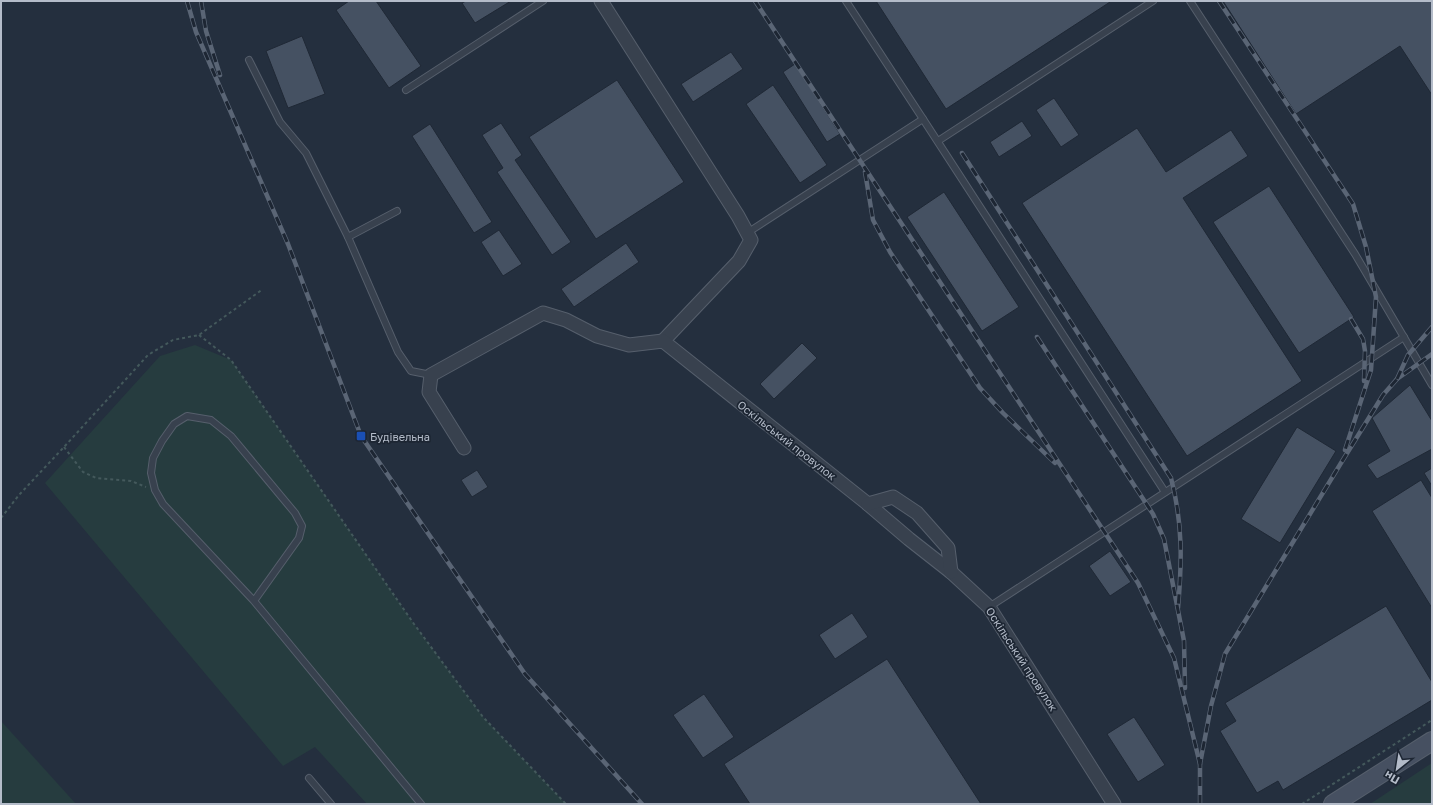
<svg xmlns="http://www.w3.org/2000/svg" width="1433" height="805" font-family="'Golos Text',sans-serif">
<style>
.green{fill:#263c3f}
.building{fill:#455162;stroke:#1f2835}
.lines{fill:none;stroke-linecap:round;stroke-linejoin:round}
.lane-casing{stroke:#565f6c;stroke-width:8}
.street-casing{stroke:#565f6c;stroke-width:15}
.secondary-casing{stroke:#565f6c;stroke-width:20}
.path{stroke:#44595c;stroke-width:2;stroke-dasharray:3 3;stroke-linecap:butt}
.lane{stroke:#38414e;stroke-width:6}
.street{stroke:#38414e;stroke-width:13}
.secondary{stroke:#465061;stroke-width:18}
.rail-casing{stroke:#5a6575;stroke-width:4.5}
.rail{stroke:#1d2633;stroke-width:3;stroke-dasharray:9;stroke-linecap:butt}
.transit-dot{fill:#1a4fb4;stroke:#1d2633;stroke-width:1.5}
.labels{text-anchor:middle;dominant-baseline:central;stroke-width:3.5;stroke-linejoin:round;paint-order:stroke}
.poi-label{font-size:11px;fill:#b4bcc9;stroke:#1d2633;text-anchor:start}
.street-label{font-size:11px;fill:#b4bcc9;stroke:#1d2633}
</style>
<rect width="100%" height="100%" fill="#242f3e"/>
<g class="green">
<path d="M195 345 231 360 414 624 483 717 566 804H367L315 747 283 766 45 483 160 356Z"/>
<path d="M1 721 76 804H1Z"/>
<path d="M1432 763V804H1370Z"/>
</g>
<g class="building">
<path d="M349 1H376L421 66 389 88 336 10Z"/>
<path d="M466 1H511L475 23 462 3Z"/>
<path d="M876 1H1109L1110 2 946 109Z"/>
<path d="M1223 1H1432V95L1400 46 1296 114Z"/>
<path d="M302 36 325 94 288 108 266 51Z"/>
<path d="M731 52 743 69 693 102 681 84Z"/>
<path d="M795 64 840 134 827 142 783 72Z"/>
<path d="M617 80 684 182 596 239 529 137Z"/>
<path d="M773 85 827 165 800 183 746 104Z"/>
<path d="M1054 98 1079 135 1061 147 1036 110Z"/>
<path d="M1022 121 1032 136 999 157 990 142Z"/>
<path d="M501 123 522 155 515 160 571 242 552 255 497 172 503 168 482 135Z"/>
<path d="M430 124 492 222 474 233 412 136Z"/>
<path d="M1137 128 1166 172 1231 130 1248 156 1183 198 1302 381 1187 456 1022 203Z"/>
<path d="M1269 186 1354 317 1299 353 1213 222Z"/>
<path d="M944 192 1019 307 982 331 907 217Z"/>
<path d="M499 230 522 264 503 276 481 242Z"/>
<path d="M626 243 639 262 574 307 561 289Z"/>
<path d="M802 343 817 358 774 399 760 384Z"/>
<path d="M1410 385 1432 421V449L1377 479 1367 465 1390 451 1372 418Z"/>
<path d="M1297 427 1336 451 1280 543 1241 519Z"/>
<path d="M1432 468V486L1424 473Z"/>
<path d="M477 470 488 487 472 497 461 480Z"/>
<path d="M1421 480 1432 498V608L1372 511Z"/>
<path d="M1110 551 1131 582 1110 596 1089 566Z"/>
<path d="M1386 606 1432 682V700L1283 790 1278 781 1257 793 1220 731 1236 721 1225 703Z"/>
<path d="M852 613 868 637 835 659 819 635Z"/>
<path d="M887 659 981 804H750L724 764Z"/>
<path d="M704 694 734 737 703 758 673 715Z"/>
<path d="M1134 717 1165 765 1138 782 1107 734Z"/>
</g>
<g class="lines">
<defs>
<g id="lane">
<path d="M846 1 923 119"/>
<path d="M1190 1 1355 254 1432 385"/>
<path d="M249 60 280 122 306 153 348 237 398 352 411 371 431 375"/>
<path d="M406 90 543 1"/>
<path d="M938 141 1153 1"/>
<path d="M747 233 923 119 1165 492"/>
<path d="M348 237 397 211"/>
<path d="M254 601 299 538 302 526 295 513 231 436 211 420 187 416 174 424 162 441 153 458 151 473 155 490 163 504 254 601 421 804"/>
<path d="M989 607 1404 337"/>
<path d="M309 778 331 804"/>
</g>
<g id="street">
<path d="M601 1 738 216 751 240 739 261 663 341"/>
<path d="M464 448 429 392 431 375 543 313 566 320 597 336 629 345 663 341 868 504 909 539 951 572 989 607 1114 804"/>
<path d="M868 504 893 497 917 513 948 548 951 572"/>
</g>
<path id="secondary" d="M1333 804 1432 741"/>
</defs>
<use href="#lane" class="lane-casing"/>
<use href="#street" class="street-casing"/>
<use href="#secondary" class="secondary-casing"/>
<g class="path">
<path d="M199 335 231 360 414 624 483 717 566 804"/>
<path d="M64 447 83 472 96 478 131 481 146 487"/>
<path d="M1 518 19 495 64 447 148 355 173 340 199 335 263 289"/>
<path d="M1302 804 1432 720"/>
</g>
<use href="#lane" class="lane"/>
<use href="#street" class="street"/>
<use href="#secondary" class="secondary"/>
<defs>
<g id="rail">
<path d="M187 1 196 32 288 244 361 436 525 674 642 804"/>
<path d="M201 1 206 31 220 75"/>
<path d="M755 1 1138 583 1174 658 1200 764"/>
<path d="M1219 1 1353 204 1366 247 1376 297 1371 370 1345 450"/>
<path d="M962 153 1171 478C1183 524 1182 562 1178 608"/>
<path d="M865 172 873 220 890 252 980 388 1003 413 1055 463"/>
<path d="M1351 319 1363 339 1365 351 1364 381"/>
<path d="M1037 337 1153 514 1164 539 1184 641 1185 688"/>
<path d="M1397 379 1408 355 1432 327"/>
<path d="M1200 804V764L1211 706 1225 654 1341 463 1383 395 1397 379 1432 354"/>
</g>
</defs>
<use href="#rail" class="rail-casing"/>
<use href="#rail" class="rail"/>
</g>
<rect class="transit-dot" x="356" y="431" width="10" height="10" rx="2"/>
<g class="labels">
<g class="poi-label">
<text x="370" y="436">Будівельна</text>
</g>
<g class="street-label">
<text transform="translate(787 440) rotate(38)">Оскільський провулок</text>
<text transform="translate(1022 659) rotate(57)">Оскільський провулок</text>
</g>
</g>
<rect width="1433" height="805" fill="none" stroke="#b4bcc9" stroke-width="4"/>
<g transform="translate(1397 769) rotate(210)" stroke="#1d2633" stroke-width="3" paint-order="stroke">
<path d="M0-3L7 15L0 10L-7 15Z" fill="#b4bcc9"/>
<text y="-6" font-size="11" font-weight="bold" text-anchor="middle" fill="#b4bcc9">Пн</text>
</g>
</svg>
